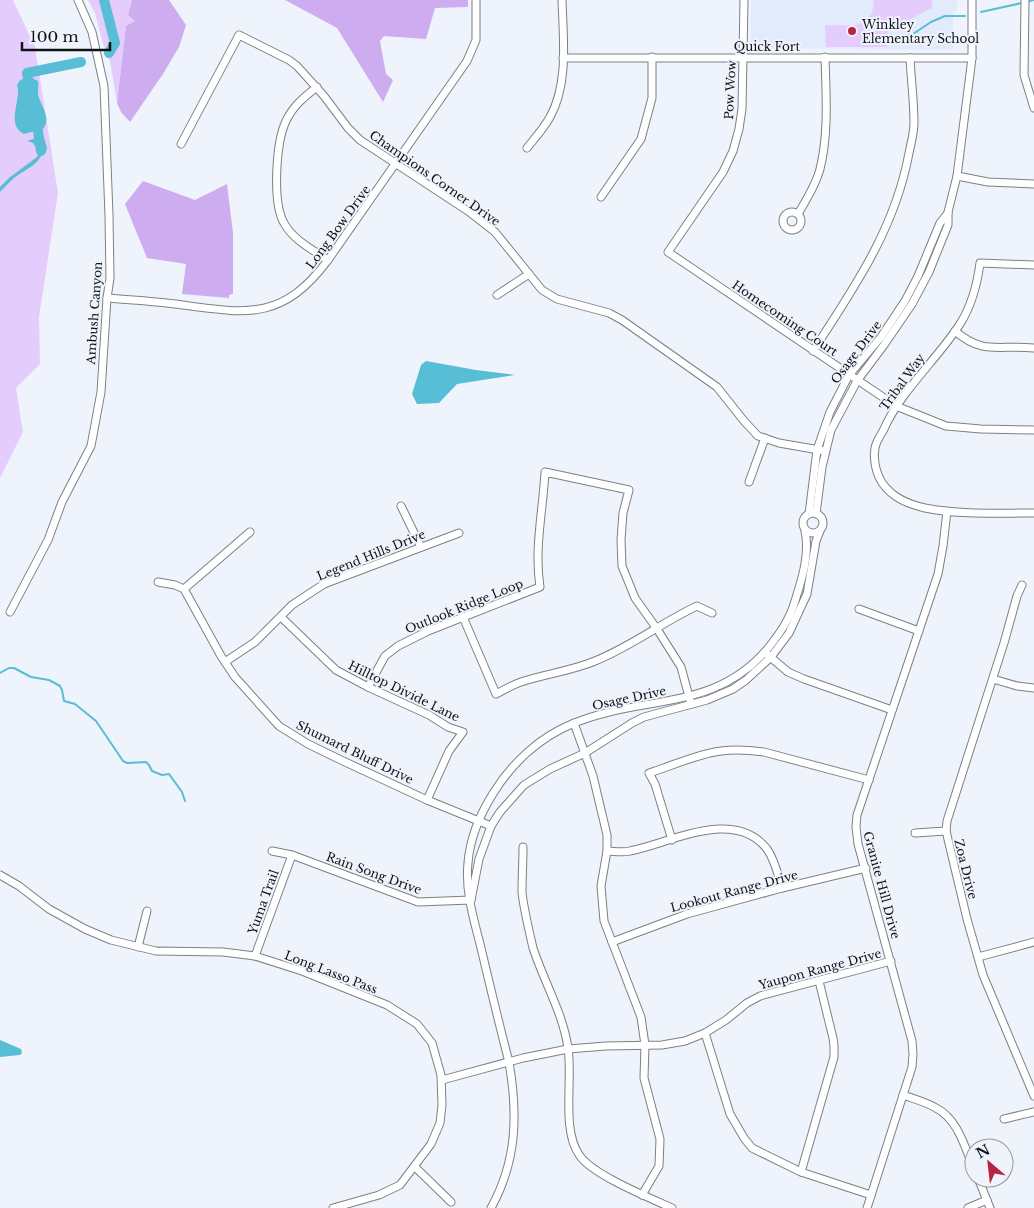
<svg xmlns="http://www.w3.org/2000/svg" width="1034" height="1208" font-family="'Libre Baskerville',serif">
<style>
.built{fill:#e2ebfb}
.green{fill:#e4ccfc}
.forest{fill:#ceacf0}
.water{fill:#57bed5}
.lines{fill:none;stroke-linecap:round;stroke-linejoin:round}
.stream{stroke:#57bed5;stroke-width:2}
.river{stroke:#57bed5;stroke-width:10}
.minor-casing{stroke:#7b8087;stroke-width:9}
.minor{stroke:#fff;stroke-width:7}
.poi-dot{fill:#b6243f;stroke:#eff4fc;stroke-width:2}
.labels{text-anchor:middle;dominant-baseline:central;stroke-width:4;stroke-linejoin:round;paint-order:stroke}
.poi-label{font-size:12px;fill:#101215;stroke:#eff4fc;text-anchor:start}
.street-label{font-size:12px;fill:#101215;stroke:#eff4fc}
</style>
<rect width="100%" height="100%" fill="#eff4fc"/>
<path class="built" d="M751 0H957V11H953V50L751 48Z"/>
<g class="green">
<path d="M0 0H13L35 47 58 193 39 317 40 364 16 388 23 432 0 478Z"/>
<path d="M88 0H132L128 15 136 21 126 26 117 103 110 61 103 44 95 13Z"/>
<path d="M874 0H932V8L888 31 887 47H826L825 25C848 25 873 31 874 0Z"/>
</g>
<g class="forest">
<path d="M132 0H169L186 25 179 47 163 74 130 122 121 112 117 103 126 26 135 21 128 15Z"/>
<path d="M285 0H468V7L435 8 426 39 384 36 380 41 386 74 393 80 383 102 337 28Z"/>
<path d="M143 181 195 200 227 184 233 233V294L229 295V298L182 294 186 264 147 258 125 204Z"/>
</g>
<g class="water">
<path d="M30 77 38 81C39 87 37 93 39 98 43 109 51 119 43 129L24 134C5 124 22 100 17 85L20 80Z"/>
<path d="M39 137 44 138 47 148 46 152 42 154C37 166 24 170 14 178 9 182 5 187 0 192V187L9 178 37 157 39 151 33 143 27 141Z"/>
<path d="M426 361 476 370 515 375 457 384 439 403 417 404 412 394 421 365Z"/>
<path d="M0 1040 21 1049 22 1053 20 1055 0 1057Z"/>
</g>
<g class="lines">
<g class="stream">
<path d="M1027 2 1034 0"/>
<path d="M981 12 1022 3"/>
<path d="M895 37 913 34 931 22 945 16H965"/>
<path d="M0 673 9 668H14L31 677 49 680 60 686 62 690 64 701 75 704 96 721 123 761 127 763 146 762 149 765 152 771 162 775 169 774 182 792 185 801"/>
</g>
<g class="river">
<path d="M104 0 115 43 109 53"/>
<path d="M30 89 27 73 81 62"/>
<path d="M36 118 41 151"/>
</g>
<defs>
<g id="minor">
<path d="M744 0 742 109 739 129 733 151 723 172 668 252 896 406 946 426 981 429 1034 430"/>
<path d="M1025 0 1024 75 1034 108"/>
<path d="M563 58H972"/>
<path d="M317 87C304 97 293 106 286 121 276 142 272 202 284 223 293 240 313 250 328 260"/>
<path d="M181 144 239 35 289 60 297 66 324 96 348 128 360 140 468 211 495 232 542 290 557 299 609 313 622 320 717 387 744 421 758 436 779 443 825 451"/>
<path d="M527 148C535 138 544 128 550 117 569 83 563 37 562 0"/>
<path d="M957 176 988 182 1034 184"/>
<path d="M601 197 641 139 652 98V57"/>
<circle cx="792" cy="221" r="9"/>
<path d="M798 214C806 200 816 185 820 169 829 133 826 94 825 57"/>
<path d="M1034 265 980 263C977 286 972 305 960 324 936 361 901 390 883 431 880 436 876 442 875 448 873 460 876 474 883 484 893 498 908 504 925 508 960 515 998 513 1034 513"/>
<path d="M497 295 529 274"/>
<path d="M107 298C130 300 153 301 175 304 245 313 281 323 328 260L467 61 476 40V0"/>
<path d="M955 331C984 356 1000 344 1034 348"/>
<path d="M813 351C854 288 895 229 909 153 911 143 914 133 914 123 914 101 911 79 910 58"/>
<path d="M749 482 765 438"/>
<path d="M401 506 421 547"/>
<circle cx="813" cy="523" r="10"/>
<path d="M809 514 817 450 830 412 849 375 881 337 905 301 918 276 940 223 948 213"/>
<path d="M816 514 822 467 831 430 857 381 884 345 912 304 929 272 948 225V212L957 176 972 58V0"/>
<path d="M158 582 175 585 184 589 221 656 235 677 279 726 308 744 341 760 427 800 491 826"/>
<path d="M1022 585 1017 596 1004 643 947 821 946 831 967 919 983 975 1034 1096"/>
<path d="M184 589 250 532"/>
<path d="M859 609 919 631"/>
<path d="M10 612 48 540 62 502 91 446 101 392 107 298 110 278 109 215 104 86 92 32 78 0"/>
<path d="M281 617 336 670 368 687 429 715 448 727 463 732 449 751 427 800"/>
<path d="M463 617 496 694C504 690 512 685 521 682 545 674 571 671 595 661 632 646 661 623 697 606L712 613"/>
<path d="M768 655 788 672 804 679 892 710"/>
<path d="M225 662 255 642 292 605 324 584 459 533"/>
<path d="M993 679 1017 686 1034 688"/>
<path d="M368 687 385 656 398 646 428 631 540 587C534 549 543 510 545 472L629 490 623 513 621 540 622 566 635 598 657 629 681 667 691 704"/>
<path d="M574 723 593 776 607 835V851L601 886 604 921 641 1017 645 1045 644 1078 660 1139 659 1166 642 1195"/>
<path d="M915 833 946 831"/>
<path d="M672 840 655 784 649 773C669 767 700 753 721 751 735 749 750 750 764 752L869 780"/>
<path d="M523 847C523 862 522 877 522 892 523 905 530 935 533 948 544 982 563 1013 568 1048 573 1080 561 1131 580 1156 593 1175 650 1198 672 1208"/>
<path d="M272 851 292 855 418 902 471 900"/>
<path d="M607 851C614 851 622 853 630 851 671 843 734 807 767 849 775 860 778 875 782 888"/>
<path d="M0 875 19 886 49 909 85 929 111 940 156 951 223 952 255 956 302 971 387 1005 417 1024 432 1043 441 1075 442 1105 440 1123 431 1144 400 1185 379 1195 333 1208"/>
<path d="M471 900 479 859 491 826 500 812 524 785 550 769 585 753 632 723 644 717 707 700 733 689 746 680 771 657 789 633 807 594 816 541 820 531"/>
<path d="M612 942 687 914 782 888 866 868"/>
<path d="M138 947 147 911"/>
<path d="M255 956 292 855"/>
<path d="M978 957 1034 942"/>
<path d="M705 1033 730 1114 744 1138 752 1148 801 1172 871 1195"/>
<path d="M442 1080 523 1058 568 1049 606 1046 662 1045 685 1041 705 1033 726 1020 747 1003 760 996 891 961"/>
<path d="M903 1095C914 1099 926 1102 936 1108 958 1119 965 1148 974 1169"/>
<path d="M1004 1119 1034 1112"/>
<path d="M415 1167 451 1202"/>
<path d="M801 1172 834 1057V1046L833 1038 819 981"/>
<path d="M978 1178 990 1208"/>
<path d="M491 1208C517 1161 518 1114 509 1062 499 1024 490 986 481 948 474 920 465 892 468 863 470 837 480 814 494 792 512 763 540 737 572 724 642 694 715 713 769 647 780 633 790 619 795 601 802 579 810 554 805 531"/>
<path d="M867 1208 912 1067 913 1054 912 1041 858 844 856 827 857 815 938 574 943 546 947 511"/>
<path d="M968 1208 987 1200"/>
</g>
</defs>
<use href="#minor" class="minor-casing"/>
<use href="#minor" class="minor"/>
</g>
<circle class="poi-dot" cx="852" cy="31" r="5"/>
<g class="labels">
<g class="poi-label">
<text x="862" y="24">Winkley<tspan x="862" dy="14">Elementary School</tspan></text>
</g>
<g class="street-label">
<text x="767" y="46">Quick Fort</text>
<text transform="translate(730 90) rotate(-87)">Pow Wow</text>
<text transform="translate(435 178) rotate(35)">Champions Corner Drive</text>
<text transform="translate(338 227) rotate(-54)">Long Bow Drive</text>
<text transform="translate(94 313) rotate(-86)">Ambush Canyon</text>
<text transform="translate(785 318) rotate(34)">Homecoming Court</text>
<text transform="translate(856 352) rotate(-53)">Osage Drive</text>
<text transform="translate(902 382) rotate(-54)">Tribal Way</text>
<text transform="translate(371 555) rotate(-22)">Legend Hills Drive</text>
<text transform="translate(464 606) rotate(-22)">Outlook Ridge Loop</text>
<text transform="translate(404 691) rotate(26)">Hilltop Divide Lane</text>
<text transform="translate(629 698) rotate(-12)">Osage Drive</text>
<text transform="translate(355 752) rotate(26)">Shumard Bluff Drive</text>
<text transform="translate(966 869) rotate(76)">Zoa Drive</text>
<text transform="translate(374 873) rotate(20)">Rain Song Drive</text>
<text transform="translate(882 885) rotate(75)">Granite Hill Drive</text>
<text transform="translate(734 891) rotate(-15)">Lookout Range Drive</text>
<text transform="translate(263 902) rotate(-70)">Yuma Trail</text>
<text transform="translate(820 969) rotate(-15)">Yaupon Range Drive</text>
<text transform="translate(331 972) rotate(21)">Long Lasso Pass</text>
</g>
</g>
<g transform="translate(989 1163) rotate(332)"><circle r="24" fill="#eff4fc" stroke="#969aa0"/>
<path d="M0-4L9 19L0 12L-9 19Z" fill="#b6243f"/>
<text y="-8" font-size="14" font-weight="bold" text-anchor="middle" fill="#101215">N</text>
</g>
<path d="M22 42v8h88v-8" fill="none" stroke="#101215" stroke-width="2.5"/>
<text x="30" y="42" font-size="15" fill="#101215" stroke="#eff4fc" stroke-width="4" paint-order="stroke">100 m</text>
</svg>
